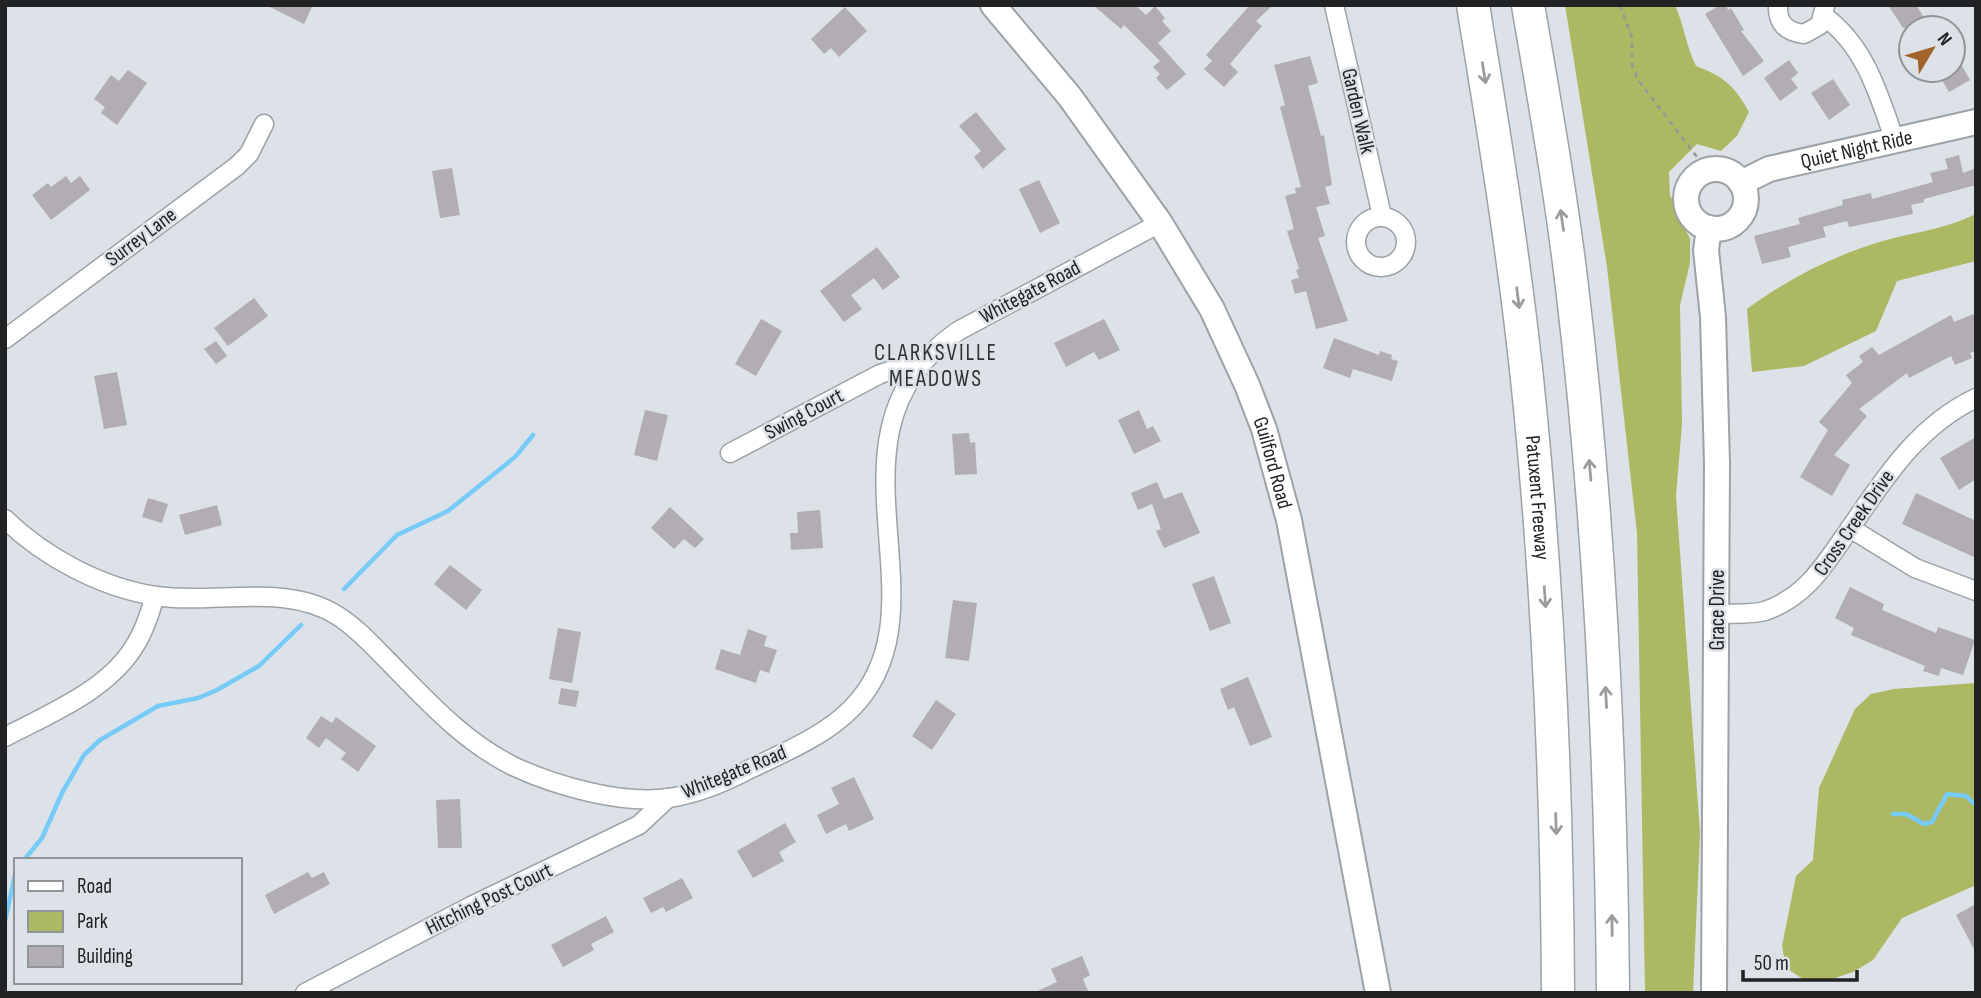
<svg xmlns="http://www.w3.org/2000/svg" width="1981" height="998" font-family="'Sofia Sans Condensed',sans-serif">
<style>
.green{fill:#adb863}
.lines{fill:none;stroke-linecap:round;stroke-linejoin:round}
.stream{stroke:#77cbf8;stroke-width:4.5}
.building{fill:#b1adb2}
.street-casing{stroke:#9ca2a6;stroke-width:21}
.secondary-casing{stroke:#9ca2a6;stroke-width:28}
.highway-casing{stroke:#9ca2a6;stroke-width:35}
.path{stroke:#93979b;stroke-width:2.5;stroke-dasharray:5 5;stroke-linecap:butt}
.street{stroke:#fff;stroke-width:18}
.secondary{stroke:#fff;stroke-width:24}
.highway{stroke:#fff;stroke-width:32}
.oneway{stroke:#9b9c9c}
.labels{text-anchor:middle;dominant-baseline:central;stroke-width:5;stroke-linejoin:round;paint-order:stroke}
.street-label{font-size:21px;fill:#202224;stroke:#dce2e7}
.neighbourhood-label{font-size:23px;letter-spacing:2px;fill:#2e3336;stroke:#dce2e7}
</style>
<rect width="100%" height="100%" fill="#dce2e7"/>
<g class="green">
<path d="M1565 5H1675C1684 25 1686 46 1696 66 1723 76 1735 86 1749 112L1737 136 1721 151 1697 144 1669 172 1670 195 1690 239V263L1680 305 1682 424 1676 496 1700 833 1693 993H1645L1637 533 1607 267Z"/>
<path d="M1976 214V261L1897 281 1876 331 1804 366 1752 372 1747 309C1788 279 1834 255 1883 241 1915 232 1946 229 1976 214Z"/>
<path d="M1976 683V885L1902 918 1873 960 1853 972 1829 980 1806 981 1786 968 1782 946 1796 876 1813 860 1819 788 1855 709 1871 694 1894 689Z"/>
</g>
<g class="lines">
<g class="stream">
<path d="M344 589 397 535 448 511 515 457 533 435"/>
<path d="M1893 814H1906L1924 824 1932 822 1947 794 1966 796 1976 805"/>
<path d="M24 860 42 838 62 793 84 755 100 740 158 706 198 698 217 690 259 666 301 625"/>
<path d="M5 921 16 870"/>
</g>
</g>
<g class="building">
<path d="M266 5H313L304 24Z"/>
<path d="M1093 5H1135L1146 15 1155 6 1165 18 1162 21 1171 31 1158 43 1186 74 1167 90 1156 78 1160 74 1153 67 1160 61 1124 25 1121 29Z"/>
<path d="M1250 5H1273L1256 21 1262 26 1230 64 1238 72 1224 87 1204 69 1212 61 1206 55Z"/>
<path d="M1720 5H1726L1728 10 1731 8 1744 30 1741 31 1764 61 1743 76 1705 14Z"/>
<path d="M1888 5H1916L1931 28H1903Z"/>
<path d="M845 7 867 31 839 57 831 48 824 54 811 39Z"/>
<path d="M1953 50 1970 80 1949 92 1936 70H1953Z"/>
<path d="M1310 56 1318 83 1308 86 1321 136 1324 135 1332 185 1325 187 1330 204 1316 207 1325 236 1318 238 1348 321 1316 329 1306 291 1295 294 1291 280 1299 278 1296 270 1299 269 1287 231 1294 229 1285 196 1296 193 1295 188 1301 187 1280 107 1285 105 1274 65Z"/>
<path d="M1789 60 1798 73 1791 79 1798 88 1780 101 1764 78Z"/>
<path d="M128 70 147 83 117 125 101 113 105 107 94 99 111 75 119 81Z"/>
<path d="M1833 79 1850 105 1829 120 1811 93Z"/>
<path d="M976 112 1006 149 983 169 974 157 981 151 959 126Z"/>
<path d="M1959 155 1963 173 1976 168V185L1924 199V202L1911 205 1913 214 1849 227 1847 221 1823 227 1826 237 1788 247 1791 257 1762 264 1754 236 1800 224 1798 218 1843 205 1842 200 1871 193 1872 199 1933 182 1930 173 1948 169 1945 159Z"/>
<path d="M452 168 460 215 440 218 432 171Z"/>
<path d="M66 176 71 183 80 176 90 190 51 220 32 195 48 183 51 187Z"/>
<path d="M1039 180 1060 223 1040 233 1019 189Z"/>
<path d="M877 247 900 277 883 290 874 278 851 295 862 309 844 322 820 291Z"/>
<path d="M254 298 268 316 228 346 214 328Z"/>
<path d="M1976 313V351L1970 353 1972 358 1955 365 1951 356 1909 378 1907 373 1859 409 1867 416 1834 455 1850 465 1832 496 1800 477 1828 430 1819 422 1852 383 1846 375 1863 362 1859 356 1872 347 1879 355 1951 315 1954 322Z"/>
<path d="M761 319 782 331 756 376 735 364Z"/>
<path d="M1104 319 1120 350 1099 360 1094 352 1066 367 1054 343Z"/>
<path d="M1334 338 1379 355 1380 351 1392 355 1391 359 1398 361 1392 381 1353 369 1350 378 1323 368Z"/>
<path d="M216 341 227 356 216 364 204 349Z"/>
<path d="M117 372 127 425 104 429 94 376Z"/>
<path d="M645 410 668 415 657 461 634 455Z"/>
<path d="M1139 410 1147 429 1153 426 1161 441 1134 454 1118 420Z"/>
<path d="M969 433 970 443 975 442 977 474 955 475 952 434Z"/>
<path d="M1976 437V479L1959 490 1940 458Z"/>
<path d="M1157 482 1164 499 1182 492 1200 533 1164 548 1156 531 1161 529 1152 504 1138 510 1131 493Z"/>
<path d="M1916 493 1976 521V558L1902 524Z"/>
<path d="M148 498 168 504 162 523 142 517Z"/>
<path d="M217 505 222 525 185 535 179 515Z"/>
<path d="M670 507 704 539 695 548 684 539 674 549 651 528Z"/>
<path d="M820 510 823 548 791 550 790 533H798L797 512Z"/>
<path d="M450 565 482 590 466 610 434 584Z"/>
<path d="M1214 576 1231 623 1210 631 1192 584Z"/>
<path d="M1850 587 1884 604 1882 610 1936 633 1938 627 1975 640 1963 675 1941 668 1939 676 1923 671 1925 666 1851 635 1854 628 1835 618Z"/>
<path d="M953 600 977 603 969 661 945 658Z"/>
<path d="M558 628 581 632 572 683 549 679Z"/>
<path d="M748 629 767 636 764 646 777 650 769 673 760 670 756 683 715 669 721 649 740 655Z"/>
<path d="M1248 677 1272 737 1250 746 1234 707 1228 710 1220 689Z"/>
<path d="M561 688 579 691 576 707 558 704Z"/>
<path d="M936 700 956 714 932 750 912 736Z"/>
<path d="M321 716 332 723 336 717 376 746 358 772 341 759 346 753 326 738 319 748 306 738Z"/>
<path d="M854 777 874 819 849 831 846 824 826 834 817 815 839 804 831 788Z"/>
<path d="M460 799 462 848H438L436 800Z"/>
<path d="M785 823 796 842 779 852 784 861 753 878 737 851Z"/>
<path d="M308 872 312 878 324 872 330 884 274 914 265 895Z"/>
<path d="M682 878 693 898 666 912 663 907 651 913 643 898Z"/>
<path d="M1976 904V953L1956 915Z"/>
<path d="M606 916 614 932 591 944 594 950 563 967 551 945Z"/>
<path d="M1082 956 1090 975 1083 979 1089 993H1033L1057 982 1051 969Z"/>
</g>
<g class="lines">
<defs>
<g id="street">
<path d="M1334 5 1382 216"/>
<path d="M1778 5C1777 24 1787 32 1804 34L1820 25 1825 6"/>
<path d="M1825 17C1866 47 1879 96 1895 141"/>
<circle cx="1381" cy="242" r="25"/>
<path d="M5 339 237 166 249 154 264 124"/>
<path d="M730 453 880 374 899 368 918 367"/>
<path d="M5 519C44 557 102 588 156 596 214 605 286 582 338 616 357 628 373 646 389 662 427 701 465 743 515 767 556 786 623 805 669 798 695 794 723 783 746 771 782 753 824 737 852 708 953 605 809 435 958 331L1160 223"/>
<path d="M1850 528 1915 568 1976 591"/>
<path d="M1717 614C1732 613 1751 615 1765 611 1808 596 1826 562 1851 527 1886 476 1919 425 1976 398"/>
<path d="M5 737C51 713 111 689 137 642 146 627 150 612 155 596"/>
<path d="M305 993 471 906 639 825 668 798"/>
</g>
<g id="secondary">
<path id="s1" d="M993 5 1070 97 1160 223 1212 309 1247 385 1264 429 1289 520 1378 993"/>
<circle cx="1716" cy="199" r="30"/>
<path id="s2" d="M1741 183 1769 169 1976 122"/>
<path d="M1709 228 1706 250 1713 317 1717 463 1714 993"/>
</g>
<g id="highway">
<path id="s3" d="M1473 5C1495 139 1517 273 1530 408 1549 602 1557 797 1558 993"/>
<path d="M1528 5C1544 99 1561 193 1572 287 1600 521 1611 757 1613 993"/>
</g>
</defs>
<use href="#street" class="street-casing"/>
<use href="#secondary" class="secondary-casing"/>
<use href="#highway" class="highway-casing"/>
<path class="path" d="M1620 5 1632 38V65L1638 80 1707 170"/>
<use href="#street" class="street"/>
<use href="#secondary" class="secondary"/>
<use href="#highway" class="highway"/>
</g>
<defs><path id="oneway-shaft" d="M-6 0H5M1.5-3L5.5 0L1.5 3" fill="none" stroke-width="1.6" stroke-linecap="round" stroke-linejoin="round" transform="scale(1.75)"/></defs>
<g class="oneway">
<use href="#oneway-shaft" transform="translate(1484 73) rotate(81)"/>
<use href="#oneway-shaft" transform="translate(1562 220) rotate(-98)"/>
<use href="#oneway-shaft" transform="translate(1518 298) rotate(83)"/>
<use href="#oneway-shaft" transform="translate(1590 470) rotate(-95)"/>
<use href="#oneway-shaft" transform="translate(1545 597) rotate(86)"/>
<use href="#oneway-shaft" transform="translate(1606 697) rotate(-93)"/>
<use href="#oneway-shaft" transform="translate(1556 824) rotate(88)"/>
<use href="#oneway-shaft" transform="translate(1612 925) rotate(-91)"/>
</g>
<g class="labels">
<g class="street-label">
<text transform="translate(1358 111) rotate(77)">Garden Walk</text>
<text stroke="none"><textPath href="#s2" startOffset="121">Quiet Night Ride</textPath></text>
<text transform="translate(141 237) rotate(-37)">Surrey Lane</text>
<text transform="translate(1030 292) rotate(-28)">Whitegate Road</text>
<text transform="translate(804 414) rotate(-28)">Swing Court</text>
<text stroke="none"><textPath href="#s1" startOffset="541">Guilford Road</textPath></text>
<text stroke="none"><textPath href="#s3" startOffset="497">Patuxent Freeway</textPath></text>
<text transform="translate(1854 523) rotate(-55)">Cross Creek Drive</text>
<text transform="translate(1717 610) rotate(-90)">Grace Drive</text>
<text transform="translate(734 772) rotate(-22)">Whitegate Road</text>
<text transform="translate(489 899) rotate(-26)">Hitching Post Court</text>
</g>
<g class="neighbourhood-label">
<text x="936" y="353">CLARKSVILLE<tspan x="936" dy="26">MEADOWS</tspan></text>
</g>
</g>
<rect width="1981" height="998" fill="none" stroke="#202224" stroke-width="14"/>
<rect x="14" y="858" width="228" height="126" fill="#dce2e7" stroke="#919599" stroke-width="2"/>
<rect x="28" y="881" width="35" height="10" fill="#ffffff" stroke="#919599" stroke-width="2"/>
<text x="77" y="893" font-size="21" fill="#202224">Road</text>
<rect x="28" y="911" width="35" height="21" fill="#adb863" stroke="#919599" stroke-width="2"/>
<text x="77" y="928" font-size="21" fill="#202224">Park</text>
<rect x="28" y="946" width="35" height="21" fill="#b1adb2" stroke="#919599" stroke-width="2"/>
<text x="77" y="963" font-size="21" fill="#202224">Building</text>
<g transform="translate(1932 49) rotate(52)"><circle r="33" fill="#dce2e7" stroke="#919599" stroke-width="2"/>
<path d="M0-5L12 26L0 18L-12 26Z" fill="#a3642b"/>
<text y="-10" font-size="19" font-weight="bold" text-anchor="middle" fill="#202224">N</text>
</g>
<path d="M1743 970v10h114v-10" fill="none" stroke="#202224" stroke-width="3.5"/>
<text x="1754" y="970" font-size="21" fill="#202224" stroke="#dce2e7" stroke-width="5" paint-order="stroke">50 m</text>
</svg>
